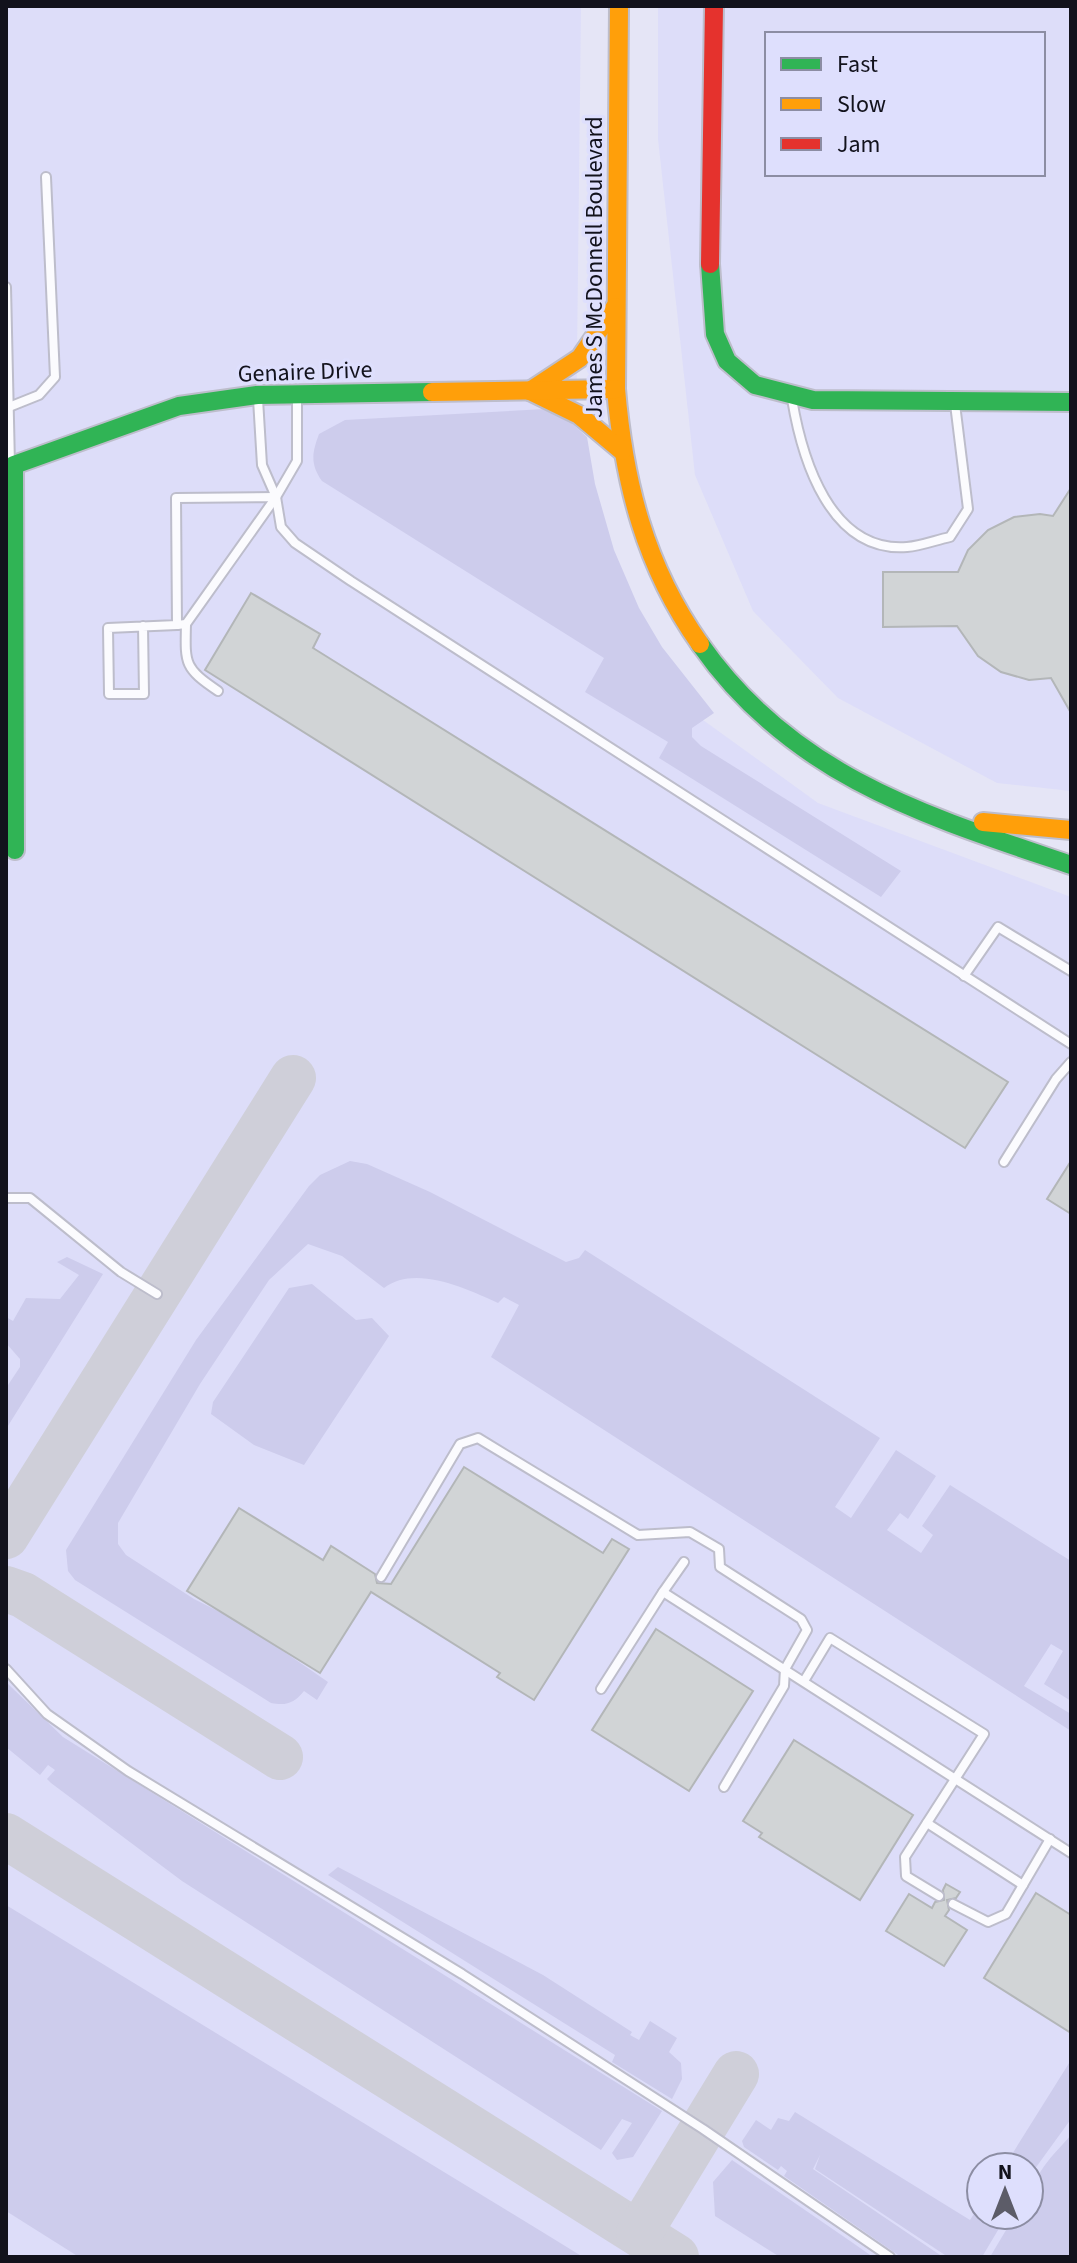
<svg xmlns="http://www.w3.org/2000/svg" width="1077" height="2263" font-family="'Source Sans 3',sans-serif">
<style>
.built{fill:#ddddf9;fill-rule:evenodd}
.green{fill:#cdccec}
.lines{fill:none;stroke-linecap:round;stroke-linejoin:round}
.taxiway{stroke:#cfcfd9;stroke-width:46}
.building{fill:#d1d4d6;stroke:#b3b6b8;stroke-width:2}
.lane-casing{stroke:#bdbdcb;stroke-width:12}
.fast-casing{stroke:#bdbdcb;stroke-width:22}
.slow-casing{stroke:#bdbdcb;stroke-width:22}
.jam-casing{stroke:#bdbdcb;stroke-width:22}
.lane{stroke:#fbfbfe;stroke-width:8}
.fast{stroke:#30b455;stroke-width:18}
.slow{stroke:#ff9f0a;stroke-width:18}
.jam{stroke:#e5322d;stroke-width:18}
.labels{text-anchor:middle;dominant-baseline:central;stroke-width:7;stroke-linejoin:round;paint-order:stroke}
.street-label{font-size:24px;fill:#12121c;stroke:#dedffd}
</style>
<rect width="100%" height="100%" fill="#e5e5f6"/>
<g class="built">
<path d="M6 6H581L576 444 636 629 703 720 818 803 1071 897V2257H6ZM981 2167H1029V2215H981Z"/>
<path d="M658 6H1071V791L997 783 838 698 753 611 695 475 658 139ZM767 34H1043V174H767Z"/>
</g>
<g class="green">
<path d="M545 409 566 418 587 437 595 484 614 550 639 608 662 647 714 713 692 728V737L701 746 901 871 881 897 659 758 668 742 585 692 604 658 322 481C310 464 312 453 319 434L345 420Z"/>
<path d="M350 1161 367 1164 430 1192 566 1262 579 1258 585 1250 880 1438 835 1507 851 1518 896 1450 936 1476 908 1519 900 1513 887 1530 921 1553 933 1535 922 1526 950 1485 1071 1561V1701L1044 1684 1063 1651 1051 1644 1024 1686 1071 1714V1731L491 1357 519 1305 504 1297 498 1303C467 1289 415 1264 384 1288L342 1256 308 1244 269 1280 200 1384 118 1523V1544L126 1555 194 1599 244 1624 328 1682 317 1700 304 1691C294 1703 287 1706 271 1703L75 1580 68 1571 66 1550 196 1340 309 1186 320 1175Z"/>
<path d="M67 1257 103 1274 6 1429V1388L20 1367V1359L6 1343V1317L13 1321 26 1298 60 1299 79 1275 57 1262Z"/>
<path d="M312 1284 356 1320 372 1318 389 1336 304 1465 254 1445 211 1414 213 1402 289 1288Z"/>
<path d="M6 1682 63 1737 662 2111 633 2157 617 2160 612 2153 632 2123 622 2119 601 2150 182 1881 51 1783 47 1779 55 1770 48 1765 40 1775 6 1747Z"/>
<path d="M338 1867 543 1975 632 2032 630 2035 639 2040 650 2021 677 2038 669 2052 681 2063 682 2079 672 2099 612 2062 615 2055 328 1875Z"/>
<path d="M6 1905 544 2233 583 2257H79L6 2211Z"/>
<path d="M1071 2060V2119L1029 2177V2167H1004Z"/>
<path d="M795 2112 970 2220 981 2203V2215H1007L982 2257H948L815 2169 820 2155 813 2169 943 2257H901L784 2176 787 2171 781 2166 778 2170 744 2147 742 2141 756 2120 771 2130 778 2118 789 2121Z"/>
<path d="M1071 2135V2257H990L1015 2215H1029C1029 2177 1047 2162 1071 2135Z"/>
<path d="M732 2160 853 2243 873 2257H780L715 2216 713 2182Z"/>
</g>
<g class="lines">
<g class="taxiway">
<path d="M6 1536 293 1078"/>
<path d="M6 1589 23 1595 280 1757"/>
<path d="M6 1836 676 2257"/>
<path d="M639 2233 736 2074"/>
</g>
</g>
<g class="building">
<path d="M1071 488V713L1051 678 1029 680 1001 672 978 656 957 626 883 627V572H958L968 550 988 530 1014 517 1040 514 1053 516Z"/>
<path d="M251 593 320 634 313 648 1008 1082 965 1148 205 670Z"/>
<path d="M1071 1161V1214L1047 1199Z"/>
<path d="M464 1467 603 1553 612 1539 629 1549 534 1700 497 1677 500 1673 371 1592 320 1673 187 1591 239 1508 323 1560 331 1546 375 1574 377 1583 391 1584Z"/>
<path d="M656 1629 753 1691 689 1791 592 1730Z"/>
<path d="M794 1740 913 1815 860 1900 759 1837 762 1833 743 1821Z"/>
<path d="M946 1884 960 1892 956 1898 947 1900 949 1910 945 1916 967 1930 944 1966 886 1931 909 1894 932 1908 935 1902 944 1900 943 1890Z"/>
<path d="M1036 1893 1071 1915V2033L984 1978Z"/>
</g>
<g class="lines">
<defs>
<g id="lane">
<path d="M6 287 10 465"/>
<path d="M258 399 262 465 276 497"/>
<path d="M792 399C802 459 830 553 907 547 921 546 936 540 950 537L968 509 955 404"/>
<path d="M9 407 39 395 55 377 46 177"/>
<path d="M186 624C185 664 184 668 218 691"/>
<path d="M177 625 186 624 276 497 297 461V395"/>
<path d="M143 626 144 694H109L108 628 177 625 176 498 276 497 281 527 295 543 351 581 1071 1044"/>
<path d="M964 976 998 927 1071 971"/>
<path d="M1004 1162 1056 1079 1071 1062"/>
<path d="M6 1198H30L121 1272 157 1294"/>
<path d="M381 1577 460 1444 478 1438 638 1535 690 1532 719 1549 720 1567 801 1619 807 1630 785 1669 784 1686 724 1787"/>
<path d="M663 1592 684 1562"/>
<path d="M6 1669 47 1714 128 1771 462 1974 703 2129 890 2257"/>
<path d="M804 1681 830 1638 984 1734 905 1857 906 1876 939 1896"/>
<path d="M601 1689 663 1592 1071 1853"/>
<path d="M927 1823 1023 1885"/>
<path d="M953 1904 988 1922 1006 1914 1050 1839"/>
</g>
<g id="fast">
<path d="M710 264 715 334 727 361 755 385 813 400 1071 402"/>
<path d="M700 644C792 776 926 816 1071 865"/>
<path d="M15 850 14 465 179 406 257 395 432 392"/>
</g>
<g id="slow">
<path d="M619 6 616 389C624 483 645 566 700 644"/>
<path d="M530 391 580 358 615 307"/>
<path d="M530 391 579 415 622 451"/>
<path d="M432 392 616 389"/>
<path d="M983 822 1071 830"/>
</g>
<path id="jam" d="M710 264 714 6"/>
</defs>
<use href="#lane" class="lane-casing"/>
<use href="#fast" class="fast-casing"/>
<use href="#slow" class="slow-casing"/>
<use href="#jam" class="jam-casing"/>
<use href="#lane" class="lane"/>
<use href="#fast" class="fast"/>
<use href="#slow" class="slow"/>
<use href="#jam" class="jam"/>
</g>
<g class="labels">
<g class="street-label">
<text transform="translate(594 267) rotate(-90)">James S McDonnell Boulevard</text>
<text transform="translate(305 372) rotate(-2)">Genaire Drive</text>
</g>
</g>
<rect width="1077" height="2263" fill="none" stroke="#12121c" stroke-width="16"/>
<rect x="765" y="32" width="280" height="144" fill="#dedffd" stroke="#8c8da3" stroke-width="2"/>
<rect x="781" y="58" width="40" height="12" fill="#30b455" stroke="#8c8da3" stroke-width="2"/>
<text x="837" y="72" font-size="24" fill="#12121c">Fast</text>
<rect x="781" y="98" width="40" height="12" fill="#ff9f0a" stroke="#8c8da3" stroke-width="2"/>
<text x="837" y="112" font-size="24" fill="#12121c">Slow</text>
<rect x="781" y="138" width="40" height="12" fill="#e5322d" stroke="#8c8da3" stroke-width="2"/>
<text x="837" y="152" font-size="24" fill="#12121c">Jam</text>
<g transform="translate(1005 2191)"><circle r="38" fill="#dedffd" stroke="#8c8da3" stroke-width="2"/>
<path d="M0-6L14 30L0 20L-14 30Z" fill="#5c5c68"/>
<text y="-12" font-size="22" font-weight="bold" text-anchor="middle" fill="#12121c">N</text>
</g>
</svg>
